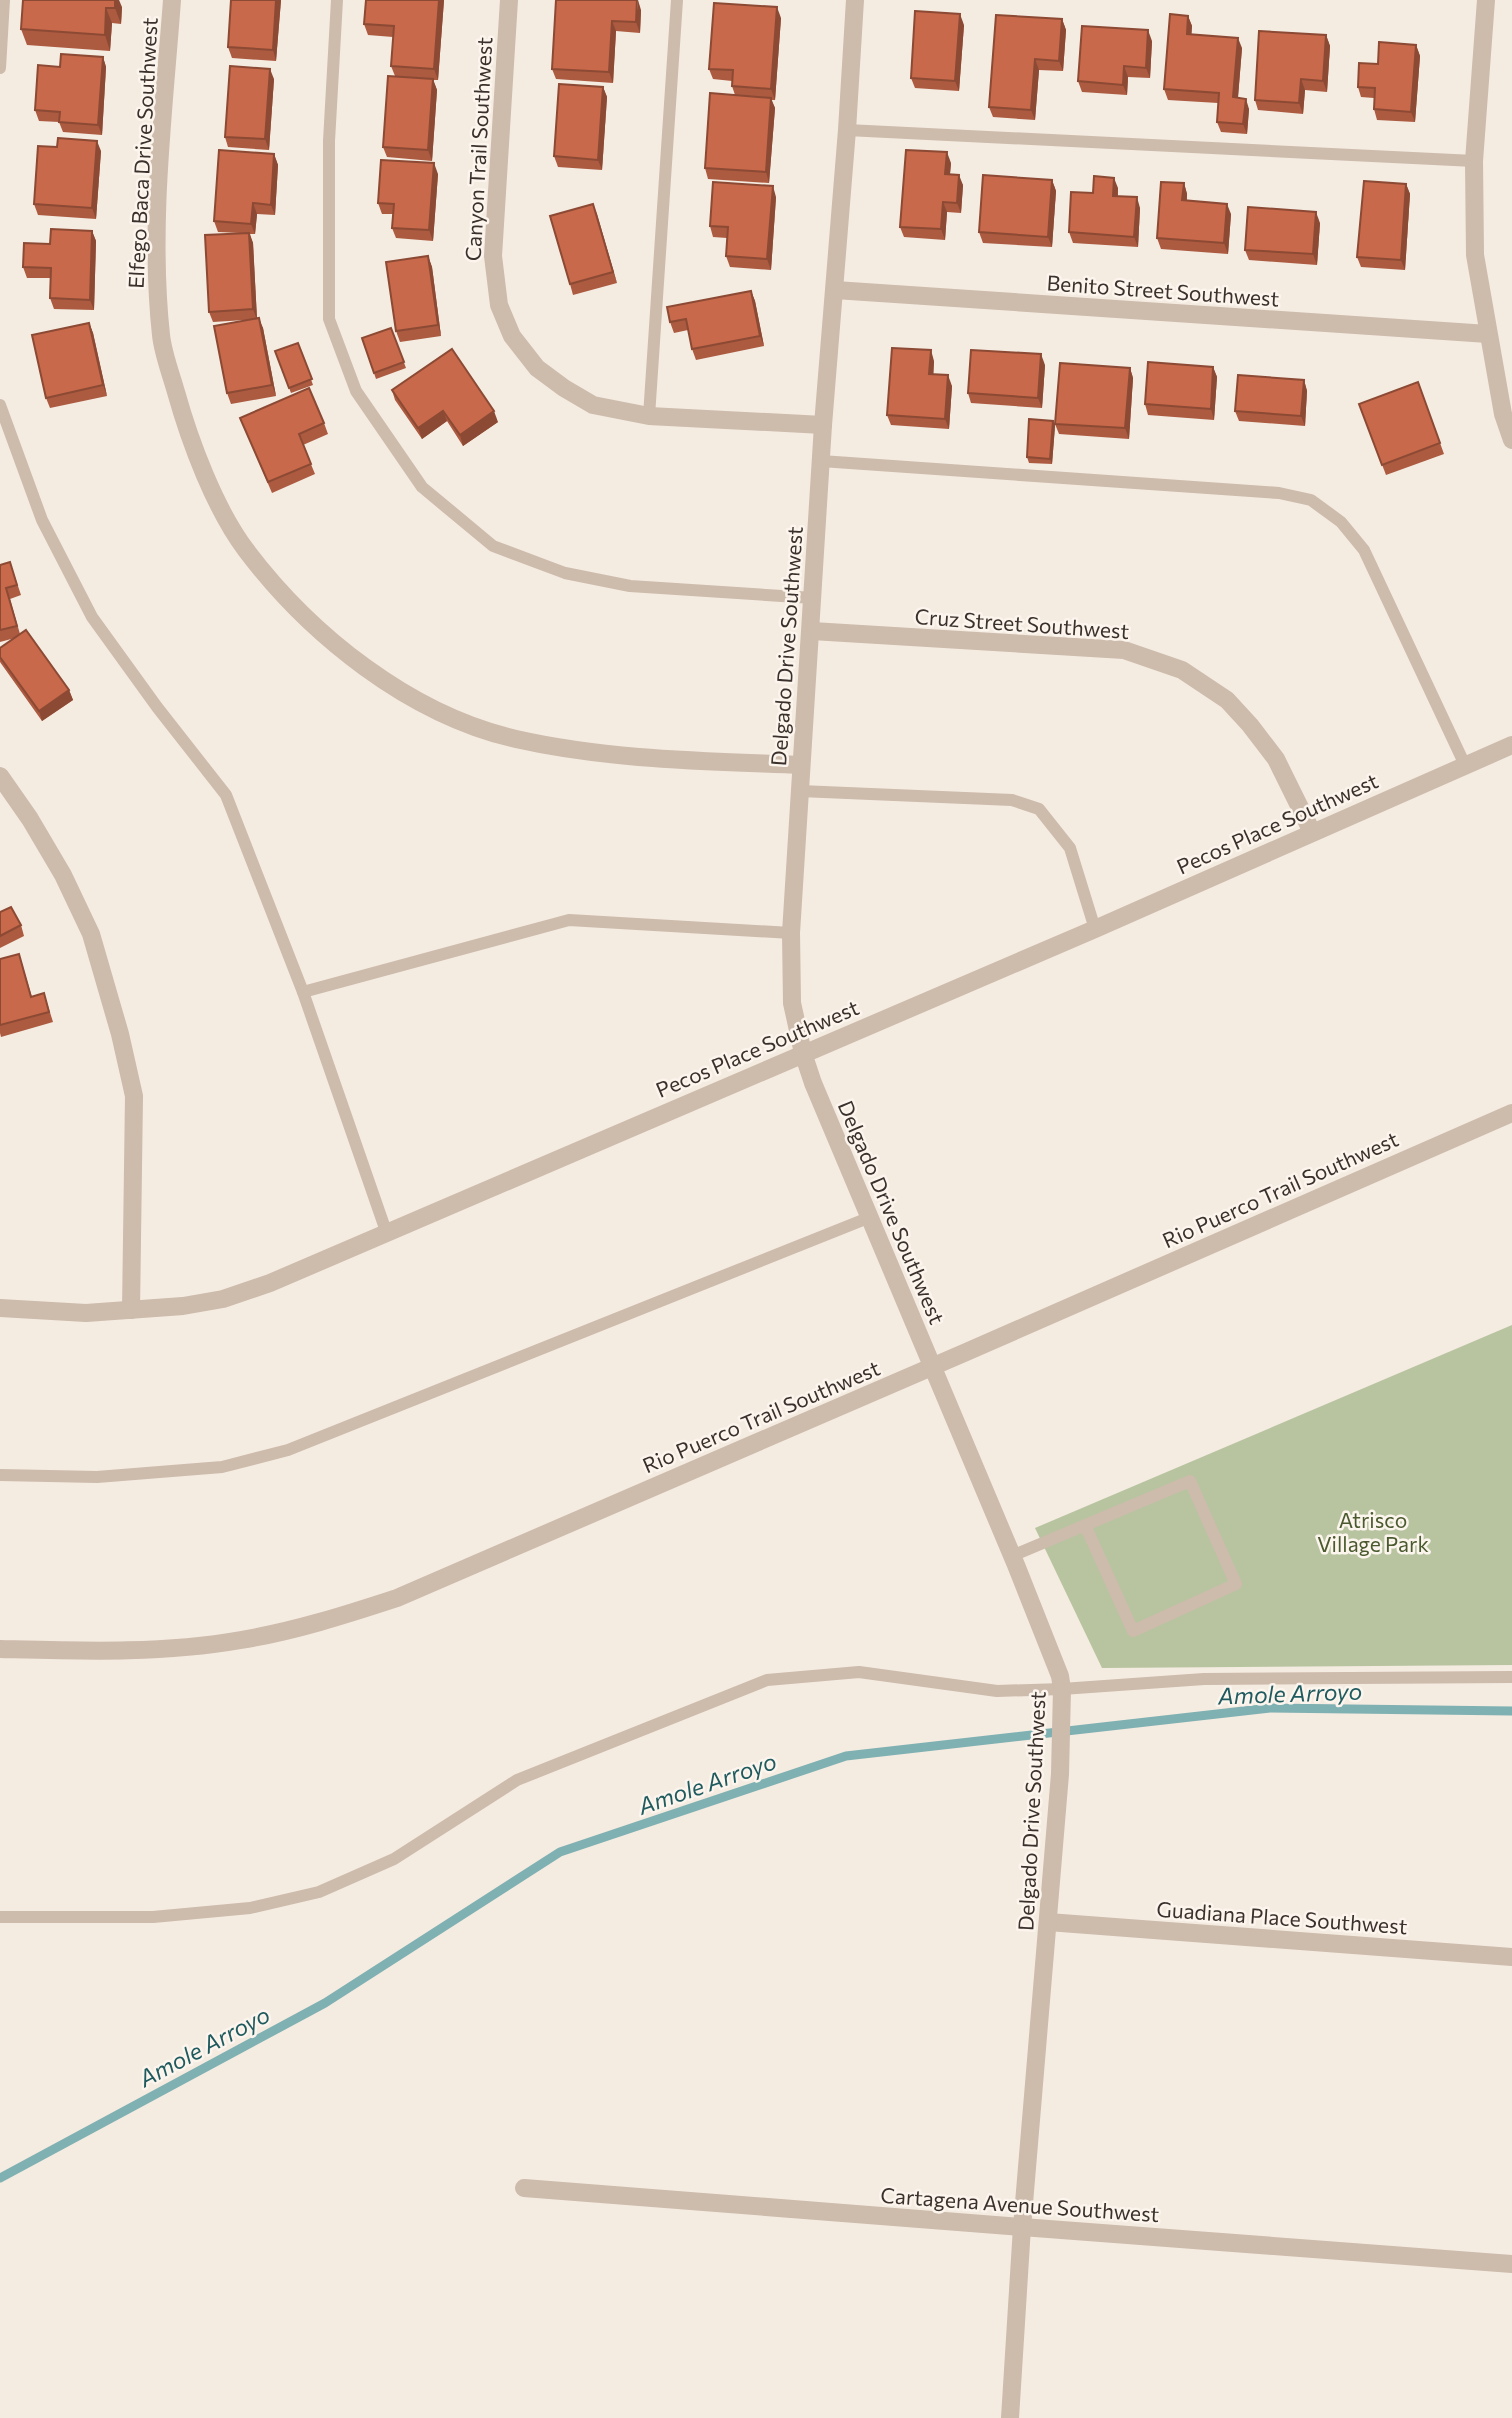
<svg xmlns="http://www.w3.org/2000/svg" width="1512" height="2418" font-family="Commissioner,sans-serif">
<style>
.green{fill:#b8c4a0}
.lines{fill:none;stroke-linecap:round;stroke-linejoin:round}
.stream{stroke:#7fb0b2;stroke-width:9}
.service{stroke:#cdbbac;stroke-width:12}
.minor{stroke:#cdbbac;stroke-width:18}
.tertiary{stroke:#cdbbac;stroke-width:18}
.wall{fill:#ac5a40}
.shaded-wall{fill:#8c4a34}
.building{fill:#c8694b;stroke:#8c4a34;stroke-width:2}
.labels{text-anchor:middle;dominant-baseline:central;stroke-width:5;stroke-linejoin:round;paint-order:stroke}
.street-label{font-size:21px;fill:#3b302b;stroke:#fbf5ee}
.park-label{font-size:21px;fill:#4a5a2e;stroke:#fbf5ee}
.water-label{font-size:23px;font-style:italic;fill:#1f5a5e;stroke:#fbf5ee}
</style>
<rect width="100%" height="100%" fill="#f4ebe1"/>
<path class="green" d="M1512 1325V1665L1102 1668 1035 1528Z"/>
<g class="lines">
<path class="stream" d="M0 2178 325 2003 560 1852 846 1756 1270 1708 1512 1711"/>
<g class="service">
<path d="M337 0 329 141V319L356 391 422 487 493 546 565 573 630 586 813 598"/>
<path d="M0 68 4 0"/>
<path d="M847 130 1474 161"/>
<path d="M0 405 42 520 92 617 157 707 226 795 303 992 387 1234"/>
<path d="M649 416 677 0"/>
<path d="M821 461 1279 493 1311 500 1341 522 1364 550 1465 765"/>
<path d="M800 791 1012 800 1039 809 1070 848 1095 929"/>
<path d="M303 992 569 920 791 933"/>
<path d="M0 1475 97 1477 222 1467 288 1450 868 1218"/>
<path d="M1012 1556 1190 1481 1236 1584 1133 1631 1085 1525"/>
<path d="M0 1917H153L250 1908 319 1892 394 1859 517 1780 767 1680 859 1672 997 1691 1062 1689 1204 1679 1512 1677"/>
</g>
<g class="minor">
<path d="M172 0C164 110 149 224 161 335 163 354 171 374 176 392 190 442 215 509 246 550 310 635 410 715 516 739 609 760 706 761 801 765"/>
<path d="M509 0 493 256 499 305 512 336 537 368 564 388 593 405 649 416 823 425"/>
<path d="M1486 0 1474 161 1475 255 1503 414 1512 440"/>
<path d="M835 290 1488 334"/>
<path d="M812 631 1124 650 1182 670 1227 700 1250 725 1276 759 1312 832"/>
<path d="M0 776 30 819 63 875 91 934 120 1034 134 1096 131 1310"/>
<path d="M0 1308 86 1313 183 1306 223 1299 270 1283 1095 929 1512 745"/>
<path d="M0 1649C81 1651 161 1654 241 1640 295 1631 345 1615 397 1598L964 1353 1512 1113"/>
<path d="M1048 1922 1512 1957"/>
<path d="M524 2188 1022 2227"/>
</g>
<g class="tertiary">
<path d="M855 0 847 130 823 425 791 933 792 1003 803 1053 813 1083 1016 1565 1060 1676 1062 1689 1060 1774 1022 2227 1010 2418"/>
<path d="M1022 2227 1512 2264"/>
</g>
</g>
<g class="wall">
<path d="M23 0 122 7 121 24 112 23 110 51 27 45 21 29Z"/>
<path d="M231 0H281L276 61 232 58 228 47Z"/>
<path d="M366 0H444L438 80H433L437 90 432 161 387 157 383 147 395 76 391 66 393 37 368 35 364 24Z"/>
<path d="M556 0 641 10 640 33 616 31 613 83 556 79 552 69Z"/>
<path d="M1188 16 1192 26 1191 34 1242 48 1238 98 1249 109 1247 134 1221 132 1217 122 1218 103 1168 100 1164 89Z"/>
<path d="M781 18 775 100H771L775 108 769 183 708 179 705 168 735 95 732 86V81L713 79 709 69Z"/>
<path d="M1062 19 1066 30 1063 71 1039 70 1035 120 993 117 989 107Z"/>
<path d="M964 25 959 91 915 88 911 78Z"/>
<path d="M1326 35 1330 46 1327 92 1305 90 1303 114 1258 110 1255 100Z"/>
<path d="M1152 41 1150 78 1128 77 1127 95 1082 92 1078 81Z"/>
<path d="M1416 45 1420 56 1415 122 1377 120 1374 109V98L1361 97 1358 87 1378 64Z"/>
<path d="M103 57 106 67 102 135 63 132 59 122 39 121 35 110 60 67Z"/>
<path d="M274 79 269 150 228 147 225 137Z"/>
<path d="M603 87 607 97 602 170 558 167 554 156Z"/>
<path d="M101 151 96 219 38 215 34 204Z"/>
<path d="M274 154 278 165 275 215 257 214 255 234H250L253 243 257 318 263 328 276 396 231 404 227 393 245 320 213 322 209 312 240 233 218 232 214 221Z"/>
<path d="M951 163 950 174 963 185 961 213 947 212 945 240 904 237 900 227Z"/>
<path d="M438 174 433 241 396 238 392 228 393 214H382L378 203Z"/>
<path d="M1052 180 1056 191 1052 247 983 243 979 232Z"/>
<path d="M1184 183 1187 194V201L1231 214 1228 254 1161 249 1157 238Z"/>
<path d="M1406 184 1410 194 1405 270 1361 267 1357 257Z"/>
<path d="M1118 188V196L1140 208 1138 247 1073 243 1069 232 1093 193Z"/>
<path d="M776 197 771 270 730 267 726 256 727 238 713 237 710 226Z"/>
<path d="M593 204 617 283 573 295 570 284Z"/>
<path d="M1320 223 1317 265 1249 260 1245 250Z"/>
<path d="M92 231 96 241 94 310 54 309 50 298 51 278H27L23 267 50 244Z"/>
<path d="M428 256 432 267 441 336 400 342 396 331Z"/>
<path d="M751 291 755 301 764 346 696 360 692 349 688 330 674 333 670 322Z"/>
<path d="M89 323 93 333 107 396 50 408 46 398Z"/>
<path d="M391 328 406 368 376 379 362 338Z"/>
<path d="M298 343 313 385 291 393 275 351Z"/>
<path d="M934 361 933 374 952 386 949 429 891 425 887 415Z"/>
<path d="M1045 365 1042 408 971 403 968 393Z"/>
<path d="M1213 367 1217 377 1214 420 1148 415 1145 404Z"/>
<path d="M1130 368 1133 378 1129 439 1059 434 1055 424Z"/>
<path d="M1304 380 1307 391 1305 426 1239 421 1235 411Z"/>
<path d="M1418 382 1444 454 1386 475 1359 404Z"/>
<path d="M392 390 498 422 463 446 447 421 422 439 395 400Z"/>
<path d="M240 418 324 423 328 434 303 445 315 474 272 493Z"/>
<path d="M1053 421 1055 426 1052 464 1029 463 1027 457Z"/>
<path d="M10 562 21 595 10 599 20 634 69 690 73 700 42 721 0 662V648L15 638 0 642V565Z"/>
<path d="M0 912 21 925 24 936 0 948Z"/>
<path d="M19 954 32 997 44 993 53 1022 1 1037 0 1033V959Z"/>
</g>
<g class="shaded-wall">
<path d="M115 0H119L122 7 121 24 115 8Z"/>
<path d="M276 0H281L276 61 273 50Z"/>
<path d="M439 0H444L438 80 434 69Z"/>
<path d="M638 0 641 10 640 33 636 22Z"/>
<path d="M777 7 781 18 775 100 771 89Z"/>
<path d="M106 8 112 23 110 51 105 35Z"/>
<path d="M960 14 964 25 959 91 955 81Z"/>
<path d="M1188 16 1192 26 1191 44 1187 34Z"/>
<path d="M1062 19 1066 30 1063 71 1059 61Z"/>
<path d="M612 21 616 31 613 83 609 72Z"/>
<path d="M1148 30 1152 41 1150 78 1146 68Z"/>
<path d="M1326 35 1330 46 1327 92 1323 81Z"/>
<path d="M1238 38 1242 48 1237 108 1233 97Z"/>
<path d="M1416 45 1420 56 1415 122 1411 112Z"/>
<path d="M103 57 106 67 102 135 98 125Z"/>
<path d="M1035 59 1039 70 1035 120 1031 110Z"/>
<path d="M1124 66 1128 77 1127 95 1123 85Z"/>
<path d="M270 69 274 79 269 150 265 139Z"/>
<path d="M433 79 437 90 432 161 428 150Z"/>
<path d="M1301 79 1305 90 1303 114 1299 103Z"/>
<path d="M603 87 607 97 602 170 598 160Z"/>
<path d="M771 98 775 108 769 183 766 172Z"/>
<path d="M1246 99 1249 109 1247 134 1243 124Z"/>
<path d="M97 141 101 151 96 219 92 208Z"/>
<path d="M947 152 951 163 949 184 945 174Z"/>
<path d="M274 154 278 165 275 215 271 205Z"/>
<path d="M434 163 438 174 433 241 429 230Z"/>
<path d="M959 175 963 185 961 213 957 203Z"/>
<path d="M1114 178 1118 188 1117 206 1113 196Z"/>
<path d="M1052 180 1056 191 1052 247 1048 237Z"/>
<path d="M1184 183 1187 194 1186 211 1182 200Z"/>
<path d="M1406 184 1410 194 1405 270 1401 260Z"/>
<path d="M773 186 776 197 771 270 767 259Z"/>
<path d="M1137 197 1140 208 1138 247 1134 237Z"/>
<path d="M943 202 947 212 945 240 941 229Z"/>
<path d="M253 203 257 214 255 234 251 224Z"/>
<path d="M593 204 597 214 617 283 613 272Z"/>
<path d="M1227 204 1231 214 1228 254 1224 243Z"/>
<path d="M1316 212 1320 223 1317 265 1313 254Z"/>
<path d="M92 231 96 241 94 310 90 300Z"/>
<path d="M249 233 253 243 257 320 253 309Z"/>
<path d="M428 256 432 267 441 336 438 325Z"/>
<path d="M751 291 755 301 764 346 760 336Z"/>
<path d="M259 318 263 328 276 396 272 385Z"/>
<path d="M89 323 93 333 107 396 103 385Z"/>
<path d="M931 350 934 361 933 385 929 374Z"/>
<path d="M1041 354 1045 365 1042 408 1038 398Z"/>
<path d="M1213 367 1217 377 1214 420 1211 409Z"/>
<path d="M1130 368 1133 378 1129 439 1125 428Z"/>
<path d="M948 375 952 386 949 429 945 419Z"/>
<path d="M1304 380 1307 391 1305 426 1301 416Z"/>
<path d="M443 411 447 421 422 439 418 428Z"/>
<path d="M494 411 498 422 463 446 460 435Z"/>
<path d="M1053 421 1055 426 1052 464 1050 459Z"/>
<path d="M69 690 73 700 42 721 39 711Z"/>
</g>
<g class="building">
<path d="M23 0H115V8H106L105 35 21 29Z"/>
<path d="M231 0H276L273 50 228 47Z"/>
<path d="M366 0H439L434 69 391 66 394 26 364 24Z"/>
<path d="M556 0H637L636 22 612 21 609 72 552 69Z"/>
<path d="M714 3 777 7 771 89 732 86 733 70 709 69Z"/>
<path d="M915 11 960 14 955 81 911 78Z"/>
<path d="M1170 14 1188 16 1187 34 1238 38 1233 97 1246 99 1243 124 1217 122 1219 93 1164 89Z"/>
<path d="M996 15 1062 19 1059 61 1035 59 1031 110 989 107Z"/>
<path d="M1082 26 1148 30 1146 68 1124 66 1123 85 1078 81Z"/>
<path d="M1259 31 1326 35 1323 81 1301 79 1299 103 1255 100Z"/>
<path d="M1379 42 1416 45 1411 112 1374 109 1375 88 1358 87 1359 63 1378 64Z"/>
<path d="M61 54 103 57 98 125 59 122 60 112 35 110 38 65 60 67Z"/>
<path d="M230 66 270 69 265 139 225 137Z"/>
<path d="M388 76 433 79 428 150 383 147Z"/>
<path d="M559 84 603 87 598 160 554 156Z"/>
<path d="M710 93 771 98 766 172 705 168Z"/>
<path d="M58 138 97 141 92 208 34 204 38 146 57 147Z"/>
<path d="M219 150 274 154 271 205 253 203 251 224 214 221Z"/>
<path d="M906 150 947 152 945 174 959 175 957 203 943 202 941 229 900 227Z"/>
<path d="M381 160 434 163 429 230 392 228 394 204 378 203Z"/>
<path d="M983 175 1052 180 1048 237 979 232Z"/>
<path d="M1094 176 1114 178 1113 196 1137 197 1134 237 1069 232 1071 192 1093 193Z"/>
<path d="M1364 181 1406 184 1401 260 1357 257Z"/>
<path d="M713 182 773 186 767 259 726 256 728 227 710 226Z"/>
<path d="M1161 182 1184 183 1182 200 1227 204 1224 243 1157 238Z"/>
<path d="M593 204 613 272 570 284 550 216Z"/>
<path d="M1248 207 1316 212 1313 254 1245 250Z"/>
<path d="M51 229 92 231 90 300 50 298 51 268 23 267 24 243 50 244Z"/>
<path d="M249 233 253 309 209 312 205 235Z"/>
<path d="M428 256 438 325 396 331 386 262Z"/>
<path d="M751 291 760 336 692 349 686 319 670 322 667 307Z"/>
<path d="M259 318 272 385 227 393 214 326Z"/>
<path d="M89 323 103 385 46 398 32 335Z"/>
<path d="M391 328 404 362 374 373 362 338Z"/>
<path d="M298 343 312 379 289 388 275 351Z"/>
<path d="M892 348 931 350 929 374 948 375 945 419 887 415Z"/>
<path d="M452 349 494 411 460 435 443 411 418 428 392 390Z"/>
<path d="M971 350 1041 354 1038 398 968 393Z"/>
<path d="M1148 362 1213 367 1211 409 1145 404Z"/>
<path d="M1060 363 1130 368 1125 428 1055 424Z"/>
<path d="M1238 375 1304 380 1301 416 1235 411Z"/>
<path d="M1418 382 1440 443 1382 465 1359 404Z"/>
<path d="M309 388 324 423 299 434 311 464 268 482 240 418Z"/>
<path d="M1029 419 1053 421 1050 459 1027 457Z"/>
<path d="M10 562 17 585 6 588 17 626 0 630V565Z"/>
<path d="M26 630 69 690 39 711 0 657V648Z"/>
<path d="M11 907 21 925 0 936V912Z"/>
<path d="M19 954 31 997 44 993 49 1012 0 1025V959Z"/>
</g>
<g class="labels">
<g class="street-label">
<text transform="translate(478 149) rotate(-87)">Canyon Trail Southwest</text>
<text transform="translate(142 153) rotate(-87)">Elfego Baca Drive Southwest</text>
<text transform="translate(1163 290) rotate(4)">Benito Street Southwest</text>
<text transform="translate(1022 623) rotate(4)">Cruz Street Southwest</text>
<text transform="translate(786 646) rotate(-86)">Delgado Drive Southwest</text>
<text transform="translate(1277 823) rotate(-24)">Pecos Place Southwest</text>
<text transform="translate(757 1048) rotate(-23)">Pecos Place Southwest</text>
<text transform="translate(1280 1189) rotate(-24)">Rio Puerco Trail Southwest</text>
<text transform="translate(892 1212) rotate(67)">Delgado Drive Southwest</text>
<text transform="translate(761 1416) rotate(-23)">Rio Puerco Trail Southwest</text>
<text transform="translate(1031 1811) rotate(-87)">Delgado Drive Southwest</text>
<text transform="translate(1282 1917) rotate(4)">Guadiana Place Southwest</text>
<text transform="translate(1020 2204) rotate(4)">Cartagena Avenue Southwest</text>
</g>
<g class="park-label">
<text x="1373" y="1519">Atrisco<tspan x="1373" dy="24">Village Park</tspan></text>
</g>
<g class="water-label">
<text transform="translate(1290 1693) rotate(-2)">Amole Arroyo</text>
<text transform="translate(707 1783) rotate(-19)">Amole Arroyo</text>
<text transform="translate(204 2046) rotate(-28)">Amole Arroyo</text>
</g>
</g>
</svg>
